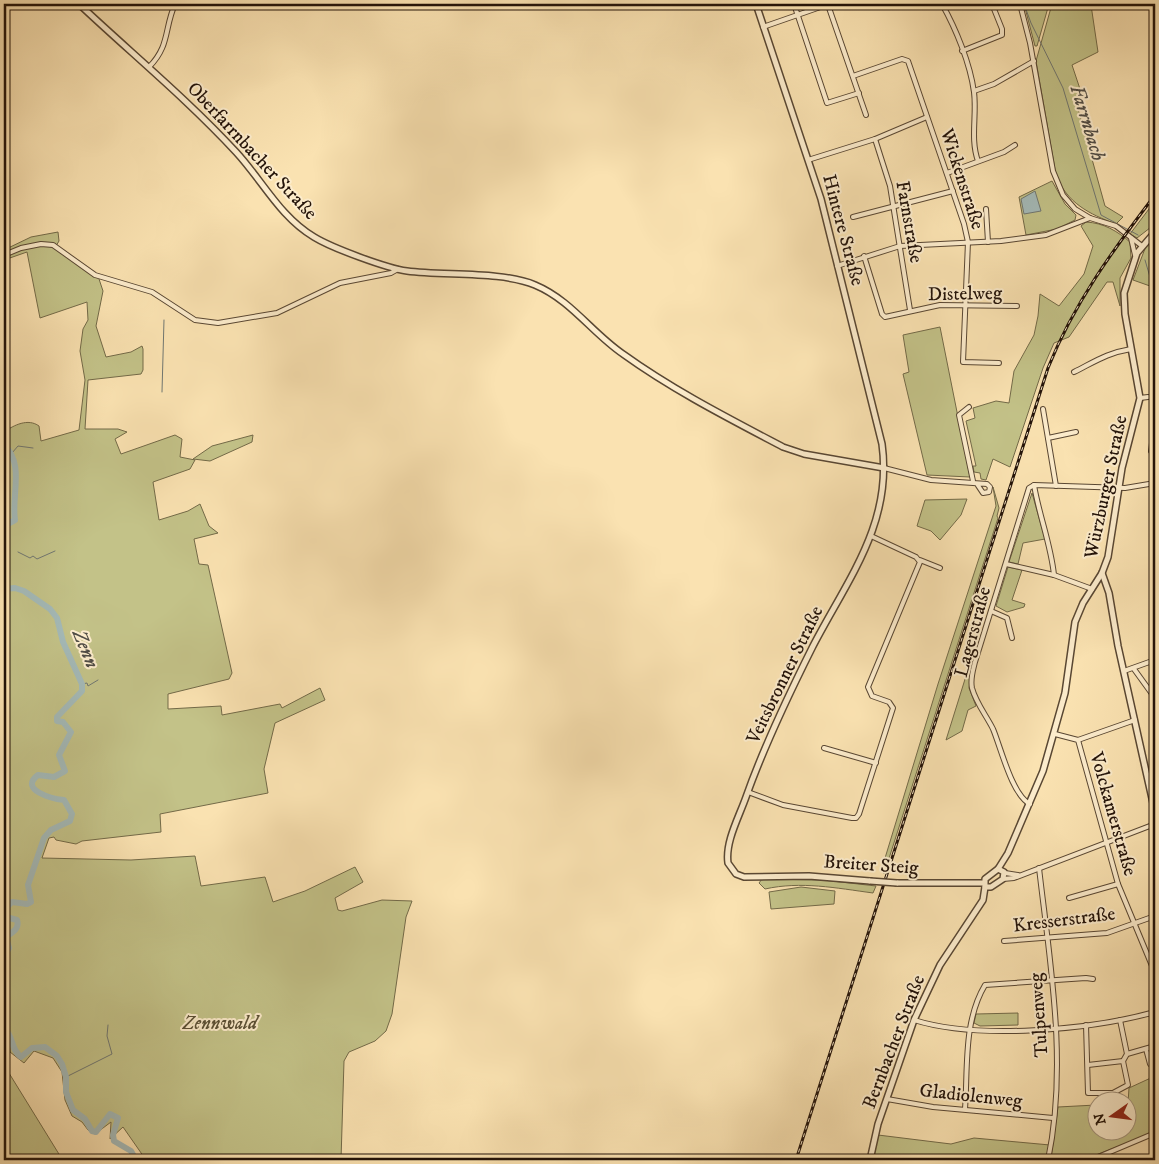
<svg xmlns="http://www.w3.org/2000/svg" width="1159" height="1164" font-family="'IM FELL DW Pica',serif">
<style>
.green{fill:#c3c288;stroke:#736a48}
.water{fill:#a4bab8;stroke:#707772}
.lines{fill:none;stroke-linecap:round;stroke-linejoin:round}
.stream{stroke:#707772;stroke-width:1}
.river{stroke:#a4bab8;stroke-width:6}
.minor-casing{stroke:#594733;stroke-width:6}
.tertiary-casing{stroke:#594733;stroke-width:8}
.minor{stroke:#fceccc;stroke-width:4}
.tertiary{stroke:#fceccc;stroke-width:5}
.rail-casing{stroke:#231309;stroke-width:3}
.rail{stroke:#fceccc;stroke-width:1;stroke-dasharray:4;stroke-linecap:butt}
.tertiary-bridge-casing{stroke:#594733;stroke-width:8;stroke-linecap:butt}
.tertiary-bridge{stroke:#fceccc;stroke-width:5}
.labels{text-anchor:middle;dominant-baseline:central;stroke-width:4;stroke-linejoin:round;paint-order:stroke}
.street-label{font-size:19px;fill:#231309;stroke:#fceccc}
.park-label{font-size:19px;font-style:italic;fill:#5b5035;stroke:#fceccc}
.water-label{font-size:20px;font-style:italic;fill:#504d46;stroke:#fceccc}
</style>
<rect width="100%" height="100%" fill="#fae2b1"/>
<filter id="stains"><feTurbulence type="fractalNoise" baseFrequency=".004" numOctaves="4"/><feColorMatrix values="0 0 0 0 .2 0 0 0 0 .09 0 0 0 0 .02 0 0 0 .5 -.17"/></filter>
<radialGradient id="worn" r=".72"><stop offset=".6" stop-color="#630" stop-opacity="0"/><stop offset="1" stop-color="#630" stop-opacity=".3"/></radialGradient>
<g class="green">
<path d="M1024 4H1049L1037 46H1035Z"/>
<path d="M1052 4H1081L1082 7 1091 5 1098 52 1072 65 1081 92 1077 105 1105 206 1123 217 1116 224C1089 214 1067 203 1056 175L1036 61Z"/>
<path d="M1052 181 1065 204 1076 215 1075 220 1057 229 1026 235 1019 197Z"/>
<path d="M1155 201V224L1137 238 1130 234Z"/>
<path d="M1086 222C1104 223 1117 231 1130 242L1131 258 1120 278V306L1113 282H1107L1069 337 1054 343 1043 368 1010 467 993 459 986 480 981 479 980 473 974 472 973 466H976L966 421 975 418 973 408 996 401 1009 403 1014 371 1034 335 1038 316 1040 294 1059 306 1084 274 1093 246 1081 226Z"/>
<path d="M58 232 59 241 56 246 82 268 98 276 103 291 96 326 106 357 131 352 142 346 143 349V370L141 374 88 380 85 429H118L127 432 115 439 121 454 175 435 182 439 180 457 195 460 190 469 153 482 159 520 188 511 200 504 209 526 218 533 194 539 199 564 208 565 232 673 229 679 168 694V709L221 706 222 715 280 704 282 708 320 688 325 700 275 723 264 769 268 793 160 814 161 832 82 841 76 844 56 840 54 837 49 838 42 858 131 860 195 856 201 886 265 877 273 902 305 891 355 867 363 882 335 898 338 910 342 911 382 900 412 901 406 917 392 1014 386 1031 375 1041 349 1052 344 1061 341 1160H146L123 1127 110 1139 111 1122 95 1134 88 1130 82 1122 72 1116 65 1100 62 1072 53 1058 34 1051 24 1063 10 1052 9 1039 4 1032V432C14 425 28 418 39 426L41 441 79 430 85 380 80 351 83 329 88 320 87 302 40 318 27 252 4 260V250L31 237Z"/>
<path d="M1155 237V301L1150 286 1133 280 1146 246Z"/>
<path d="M940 327 970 477 927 475 903 374 909 372 903 335Z"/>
<path d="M253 435 252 442 210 461 193 459 212 446Z"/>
<path d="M993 487 999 508 997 516 998 518 884 874 882 868 938 684 996 506Z"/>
<path d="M1032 493 1045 539 1023 543 1018 564 1009 562Z"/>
<path d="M967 499 961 515 940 540 931 531 917 526 925 500Z"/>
<path d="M1008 567 1022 570 1012 600 1025 604 1024 607 1007 612 996 606Z"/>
<path d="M966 676 971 677 969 688 976 706 968 710 962 731 946 740Z"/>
<path d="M762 879 823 880 876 886 873 893C836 888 801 881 765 889L759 883Z"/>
<path d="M801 887 835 891 834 904 771 909 769 892Z"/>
<path d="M1018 1013V1025L980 1026 974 1023 976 1014Z"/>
<path d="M4 1065 62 1159 4 1160Z"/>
<path d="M1155 1076V1132L1083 1160 1051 1158 1058 1107 1096 1105V1132H1126L1129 1088Z"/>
<path d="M878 1135 951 1144 974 1138 1050 1145 1047 1160H873Z"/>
</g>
<path class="water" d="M1035 191 1041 211 1024 214 1021 199Z"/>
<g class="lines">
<g class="stream">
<path d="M1024 4 1031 23 1063 88 1101 215 1138 235"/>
<path d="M1145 260 1155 294"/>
<path d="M162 392 164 320"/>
<path d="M12 453 18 446 33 448"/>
<path d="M18 552 30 558 33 556 37 559 55 551"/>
<path d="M4 676V690"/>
<path d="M82 684 87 683 88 686 98 680"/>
<path d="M66 1077 112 1054 107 1036 108 1025"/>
</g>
<g class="river">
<path d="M4 445C25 464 11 496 15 520L4 526"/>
<path d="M4 464V466"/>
<path d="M4 589 15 588 24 591 50 609 57 618 63 642 82 684V691L57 717V721L63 722 71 732 59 755 65 771 54 777 38 775C18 790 53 799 64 800L72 814 70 821 51 830 44 838 28 885 31 902 27 904 12 902 5 909 6 917 17 920C20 929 12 932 6 937L9 948 4 957"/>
<path d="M4 1028C14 1036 10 1049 21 1057L32 1048 45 1047 57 1056 62 1064 66 1077V1092L73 1110 85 1119 92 1131 96 1132 110 1114 118 1118 113 1135 114 1141 131 1151 136 1160"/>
</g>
<defs>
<g id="minor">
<path d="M794 4 827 103 859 93"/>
<path d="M942 4C956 29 970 63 974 92 977 115 970 139 978 161"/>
<path d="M1020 4 1030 43 1053 171 1063 195 1075 209 1090 218 1116 226 1142 246"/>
<path d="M828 5 866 115"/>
<path d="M763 27 829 4"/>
<path d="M962 51 1002 35V29L992 4"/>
<path d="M149 67C170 46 164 29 175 4"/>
<path d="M853 76 902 59 908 61 964 224 968 242 963 362 999 363"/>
<path d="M974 91 994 84 1034 61"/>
<path d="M875 139 890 186 910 310"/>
<path d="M808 160 875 139 927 117"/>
<path d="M947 173 1004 152 1015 145"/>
<path d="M986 209 988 242"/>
<path d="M853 217 953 191"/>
<path d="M1131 238 1135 255"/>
<path d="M4 255 21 248 41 244 53 245 95 275 152 292 195 320 218 323 277 313 340 283 391 273 398 269"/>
<path d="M864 256 882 314 885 317 940 305 1017 306"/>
<path d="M837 266 900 246 1001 241 1046 235 1090 218"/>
<path d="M1074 372C1096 361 1107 353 1131 349"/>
<path d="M1140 398 1148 397"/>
<path d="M969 407 959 415 973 481"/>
<path d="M1043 409 1056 486"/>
<path d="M1048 438 1076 432"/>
<path d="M1151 451 1152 443 1155 442"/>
<path d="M884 468 931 480 987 484 990 487 989 492 983 493 977 484"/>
<path d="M1034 485C1039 515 1051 545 1054 575"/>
<path d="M920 560 940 568"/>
<path d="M1006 564 1054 575 1092 589"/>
<path d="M991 611 1007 618 1012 638"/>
<path d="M1134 669 1155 698"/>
<path d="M1124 671 1155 660"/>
<path d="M1055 734 1078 740 1118 884 1155 973"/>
<path d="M1078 740 1135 720"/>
<path d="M824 748 876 763"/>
<path d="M748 792 783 805 852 818H856L859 814 893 708 889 702 872 696 868 687 920 562 916 557 871 536"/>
<path d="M1030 804C1012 795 1001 748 993 729 986 715 976 703 972 688 970 679 973 670 975 662L1029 488 1034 485 1125 488 1155 483"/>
<path d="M1039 868C1050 963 1068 1065 1048 1160"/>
<path d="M1005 873 1018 875"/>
<path d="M1003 879 1014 878 1155 824"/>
<path d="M1069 898 1118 884"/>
<path d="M1004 941 1107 933 1155 916"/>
<path d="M914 1020C978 1040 1090 1030 1155 1012"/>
<path d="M1120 1020 1127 1054"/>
<path d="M1086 1025 1088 1093H1113L1128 1085 1123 1061"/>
<path d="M1146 1049 1150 1064"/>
<path d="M1088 1065 1123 1061 1127 1054 1155 1046"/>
<path d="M887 1099 933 1107 1053 1118"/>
<path d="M965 1109C968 1069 963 1022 985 985L1086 978 1093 979"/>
<path d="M1091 1160 1155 1133"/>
</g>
<g id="tertiary">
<path d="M79 4C131 53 187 99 236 152 262 180 280 217 314 237 332 248 386 268 407 271 444 276 502 271 535 285 571 300 592 333 623 354 673 390 728 418 783 447L804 454 884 468"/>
<path d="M756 4 821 199 882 444C893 524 847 580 812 648 788 696 764 746 746 797 739 817 725 842 728 863L736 874 744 877 809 876 870 881"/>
<path d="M1102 573 1109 593 1118 646 1155 812"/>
<path d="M998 869 1008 853 1043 771 1065 693 1075 622 1083 603 1102 573 1108 557 1122 468 1140 398 1125 314 1124 293 1137 253 1155 232"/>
<path d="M998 869 1004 872 1003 879 991 887H985V879Z"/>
<path d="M897 883H984"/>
<path d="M870 1160 878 1124 914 1020 940 965 983 900 985 887"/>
</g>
</defs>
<use href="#minor" class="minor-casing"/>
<use href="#tertiary" class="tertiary-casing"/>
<use href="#minor" class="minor"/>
<use href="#tertiary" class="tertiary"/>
<defs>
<path id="rail" d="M796 1160 1048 368C1074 303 1113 250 1155 195"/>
</defs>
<use href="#rail" class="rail-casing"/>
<use href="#rail" class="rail"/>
<defs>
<path id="tertiary-bridge" d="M870 881 897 883"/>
</defs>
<use href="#tertiary-bridge" class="tertiary-bridge-casing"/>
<use href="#tertiary-bridge" class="tertiary-bridge"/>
</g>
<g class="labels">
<g class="street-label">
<text transform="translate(252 151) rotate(47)">Oberfarrnbacher Straße</text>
<text transform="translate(962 179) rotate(72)">Wickenstraße</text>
<text transform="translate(909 222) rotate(80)">Farnstraße</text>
<text transform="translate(843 230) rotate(75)">Hintere Straße</text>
<text transform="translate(965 294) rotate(-1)">Distelweg</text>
<text transform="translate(1106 487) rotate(-78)">Würzburger Straße</text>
<text transform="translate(973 632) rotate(-75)">Lagerstraße</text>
<text transform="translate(785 675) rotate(-64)">Veitsbronner Straße</text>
<text transform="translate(1113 814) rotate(74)">Volckamerstraße</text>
<text transform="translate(871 865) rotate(4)">Breiter Steig</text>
<text transform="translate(1064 920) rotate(-7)">Kresserstraße</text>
<text transform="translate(1039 1015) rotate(-94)">Tulpenweg</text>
<text transform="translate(894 1042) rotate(-69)">Bernbacher Straße</text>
<text transform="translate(971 1096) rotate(6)">Gladiolenweg</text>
</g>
<g class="park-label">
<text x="220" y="1023">Zennwald</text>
</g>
<g class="water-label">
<text transform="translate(1087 123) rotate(73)">Farrnbach</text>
<text transform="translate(85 649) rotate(68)">Zenn</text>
</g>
</g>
<rect width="1159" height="1164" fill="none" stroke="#fae2b1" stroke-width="20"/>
<rect x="5" y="5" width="1149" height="1154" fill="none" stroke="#231309" stroke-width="2.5"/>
<rect x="10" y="10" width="1139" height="1144" fill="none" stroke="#231309"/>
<g transform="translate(1112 1116) rotate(256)"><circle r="24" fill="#fceccc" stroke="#a5957e"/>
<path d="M0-4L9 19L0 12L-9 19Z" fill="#8f2418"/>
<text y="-8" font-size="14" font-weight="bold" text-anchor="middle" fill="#231309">N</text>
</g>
<rect width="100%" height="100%" filter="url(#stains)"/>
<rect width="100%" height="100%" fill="url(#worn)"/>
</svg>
